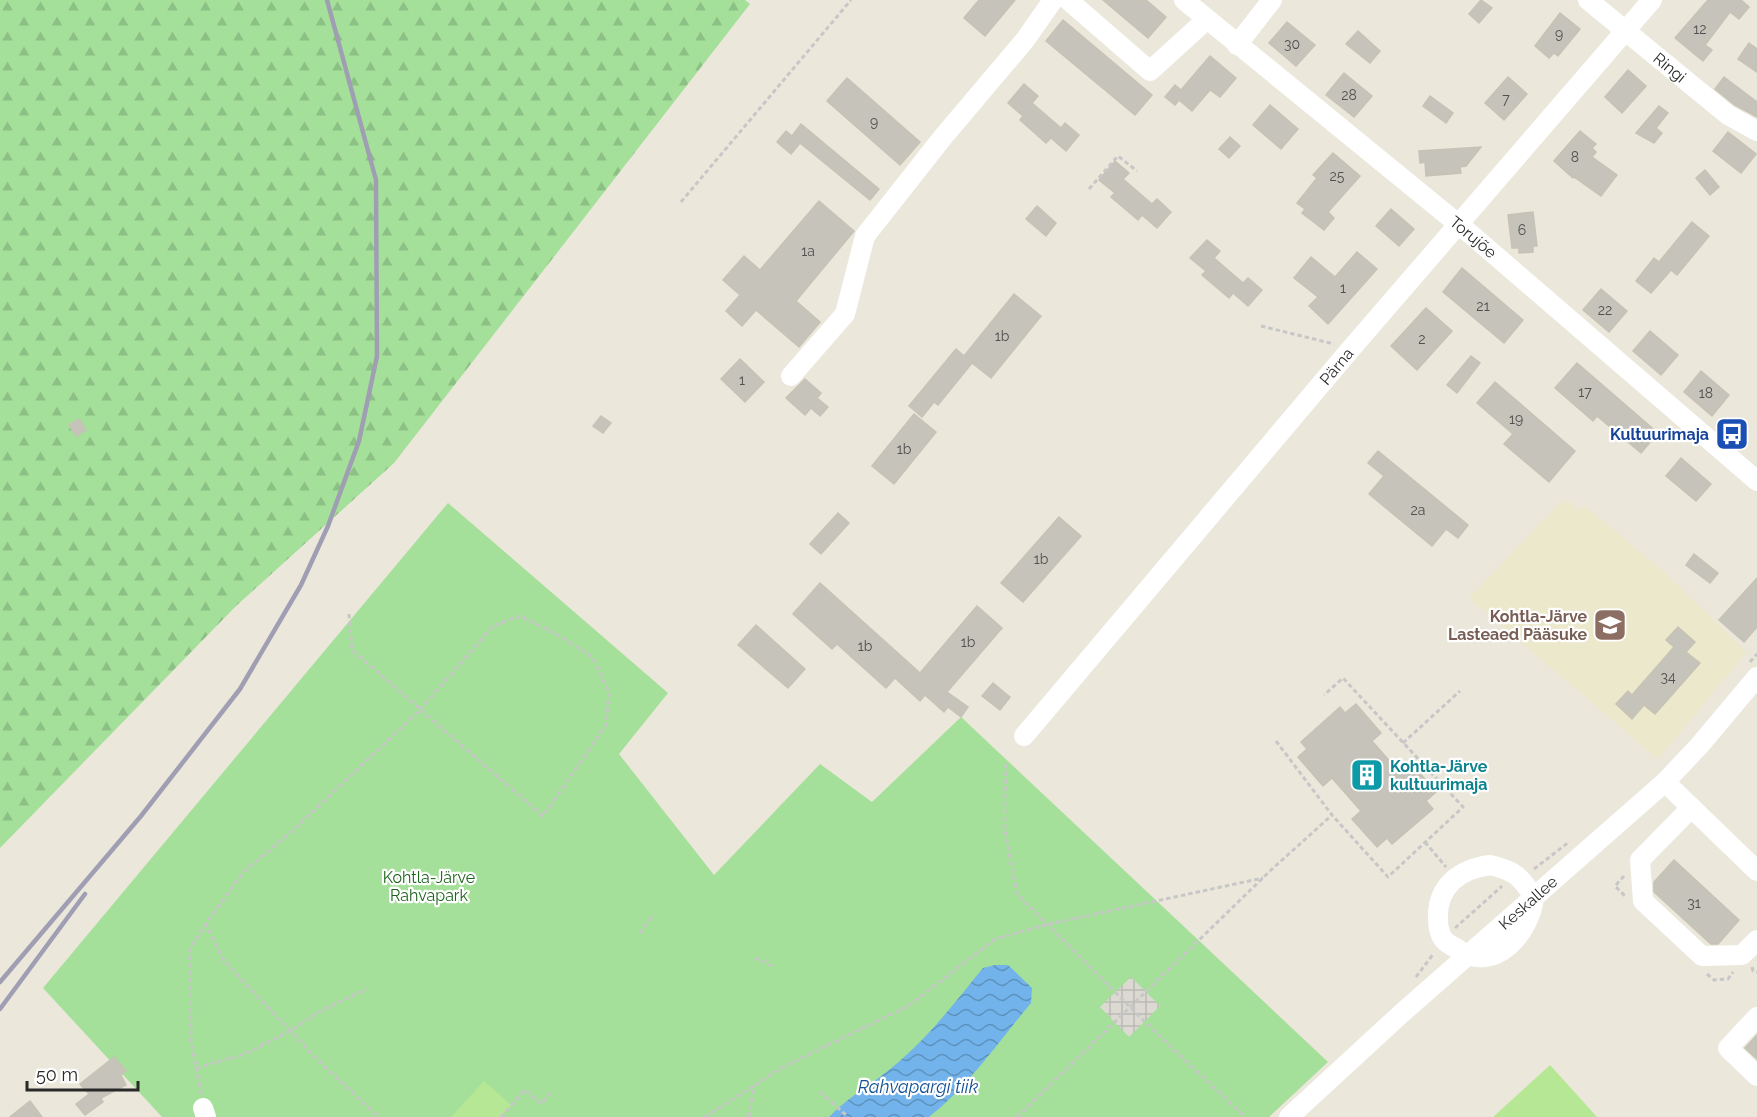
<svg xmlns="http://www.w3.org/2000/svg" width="1757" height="1117" font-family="Raleway,sans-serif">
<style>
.education{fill:#ece8cb}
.forest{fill:url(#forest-firs)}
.park{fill:#a4e099}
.pitch{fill:#b5e795}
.plaza{fill:url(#plaza-grid)}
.water{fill:url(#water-waves)}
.building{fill:#c6c3bb;stroke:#c6c3b5;stroke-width:1.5}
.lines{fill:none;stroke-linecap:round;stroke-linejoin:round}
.path{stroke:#c7c7c7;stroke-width:3;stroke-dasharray:4.5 3;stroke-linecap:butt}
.minor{stroke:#fff;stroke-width:20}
.rail{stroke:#9f9eb3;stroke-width:4.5}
.labels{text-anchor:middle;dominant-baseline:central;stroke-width:4.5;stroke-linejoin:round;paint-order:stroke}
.number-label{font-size:14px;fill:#50504e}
.street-label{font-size:16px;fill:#292929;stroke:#fff}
.transit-label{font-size:16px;font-weight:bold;fill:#164399;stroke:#fff;text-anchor:end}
.education-label{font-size:16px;font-weight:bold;fill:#785e54;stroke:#fff;text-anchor:end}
.culture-label{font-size:16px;font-weight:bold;fill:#0d838f;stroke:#fff;text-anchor:start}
.park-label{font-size:16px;fill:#1d631c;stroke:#fff}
.water-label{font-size:18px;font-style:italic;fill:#124f94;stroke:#fff}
</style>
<defs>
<pattern id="forest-firs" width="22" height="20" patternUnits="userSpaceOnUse" patternTransform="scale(1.5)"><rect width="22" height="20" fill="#a4e099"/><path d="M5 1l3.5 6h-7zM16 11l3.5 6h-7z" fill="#8dc084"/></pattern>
<pattern id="plaza-grid" width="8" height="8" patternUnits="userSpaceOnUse" patternTransform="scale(1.5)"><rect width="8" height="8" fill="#dbd9d2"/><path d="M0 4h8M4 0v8" fill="none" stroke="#bcbab4"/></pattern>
<pattern id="water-waves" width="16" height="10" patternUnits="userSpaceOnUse" patternTransform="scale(1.5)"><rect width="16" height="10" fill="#71b3ea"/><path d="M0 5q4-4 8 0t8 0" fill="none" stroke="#5d92be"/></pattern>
</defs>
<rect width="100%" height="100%" fill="#ebe7db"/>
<path class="education" d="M1567 500 1579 511 1584 505 1661 569 1747 652 1658 759 1469 598 1560 503Z"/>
<path class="forest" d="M0 0H745L750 4 394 463 236 606 0 848Z"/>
<path class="park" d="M448 503 668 693 619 754 714 875 820 764 872 802 961 717 1328 1062 1269 1117H162L43 988Z"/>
<g class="pitch">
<path d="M1550 1065 1597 1117H1493Z"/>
<path d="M484 1081 511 1105 501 1117H451Z"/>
</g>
<path class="plaza" d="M1131 977 1160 1006 1129 1037 1100 1007Z"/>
<path class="water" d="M995 965H1008L1032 988 1031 1003C999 1041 969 1086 929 1117H829C849 1096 873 1084 895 1065 929 1037 955 1002 983 968Z"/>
<g class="building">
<path d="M979 0H1015L985 36 964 18Z"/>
<path d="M1103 0H1146L1166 17 1148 38Z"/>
<path d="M1481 0 1492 8 1479 23 1469 14Z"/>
<path d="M1708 0H1741L1749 7 1739 19 1730 12 1705 45 1712 50 1703 61 1675 38Z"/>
<path d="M1560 13 1580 29 1558 56 1554 53 1549 58 1535 46Z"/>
<path d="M1063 20 1152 95 1135 115 1046 41Z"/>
<path d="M1287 22 1315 45 1296 66 1269 43Z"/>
<path d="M1358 31 1380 51 1370 63 1346 44Z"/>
<path d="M1749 43 1757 49V72L1738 59Z"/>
<path d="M1210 56 1236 78 1220 97 1210 90 1192 111 1179 100 1175 105 1165 97 1175 85 1181 90Z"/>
<path d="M1628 70 1646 86 1622 113 1605 97Z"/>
<path d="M1344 73 1372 96 1354 117 1326 95Z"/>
<path d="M1508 77 1527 94 1504 120 1485 103Z"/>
<path d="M1724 77 1757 102V117L1735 105 1715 89Z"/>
<path d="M847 78 920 142 900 165 827 101Z"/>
<path d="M1024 84 1038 96 1032 103 1061 128 1065 123 1079 135 1066 151 1051 138 1046 143 1020 120 1023 116 1008 103Z"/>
<path d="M1430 96 1453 113 1446 123 1423 106Z"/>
<path d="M1270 105 1298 129 1281 149 1253 125Z"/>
<path d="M1659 106 1668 113 1656 128 1662 133 1654 143 1636 133Z"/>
<path d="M801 124 879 189 870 200 800 143 791 154 777 142 786 131 792 136Z"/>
<path d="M1580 131 1596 144 1592 148 1596 152 1592 157 1617 175 1601 196 1574 177 1573 178 1554 161Z"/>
<path d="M1728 132 1756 154 1741 173 1713 151Z"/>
<path d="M1230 137 1240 146 1229 158 1219 149Z"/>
<path d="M1481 147 1466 166 1460 167 1461 173 1426 176 1425 162 1420 163 1419 151Z"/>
<path d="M1333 153 1360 176 1328 212 1334 218 1324 230 1302 213 1305 209 1297 203 1317 178 1313 175Z"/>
<path d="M1115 161 1129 173 1123 179 1152 204 1157 199 1171 212 1157 228 1142 215 1138 220 1111 197 1115 193 1099 180Z"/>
<path d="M1705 170 1719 187 1710 195 1696 178Z"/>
<path d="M819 201 854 231 796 301 820 322 799 347 756 310 742 326 726 311 740 295 723 280 744 256 760 270Z"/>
<path d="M1037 206 1056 223 1046 236 1026 219Z"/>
<path d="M1391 209 1414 229 1399 246 1376 226Z"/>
<path d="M1533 212 1537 246H1533V252L1519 253V248H1512L1508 215Z"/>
<path d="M1692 222 1709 236 1677 275 1671 270 1651 293 1636 281 1654 258 1659 262Z"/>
<path d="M1207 240 1220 251 1214 258 1243 283 1248 278 1262 290 1248 306 1233 293 1229 298 1202 275 1206 271 1190 258Z"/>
<path d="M1357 252 1377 269 1328 324 1309 306 1318 297 1294 278 1311 257 1335 277Z"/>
<path d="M1462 268 1523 320 1504 343 1443 292Z"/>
<path d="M1601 289 1627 311 1609 332 1583 310Z"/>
<path d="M1014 294 1041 316 991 378 972 363 938 405 934 402 922 417 909 406 956 349 964 356Z"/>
<path d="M1426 308 1452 331 1417 370 1391 346Z"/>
<path d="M1650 331 1678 355 1661 375 1633 351Z"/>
<path d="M1471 356 1480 363 1457 393 1447 385Z"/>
<path d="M740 359 764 382 745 402 721 379Z"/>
<path d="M1577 363 1658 433 1641 453 1597 416 1593 421 1555 388Z"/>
<path d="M1701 371 1729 395 1712 416 1684 392Z"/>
<path d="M805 379 821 393 817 398 828 407 820 416 811 408 805 415 786 398Z"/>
<path d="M1495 382 1575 451 1549 482 1504 444 1513 434 1477 403Z"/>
<path d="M914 414 936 432 894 484 872 466Z"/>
<path d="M601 416 611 423 603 433 593 426Z"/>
<path d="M79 419 86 430 76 436 69 425Z"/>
<path d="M1378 451 1468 525 1458 538 1446 529 1432 546 1369 494 1384 476 1368 463Z"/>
<path d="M1681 458 1711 484 1696 501 1666 476Z"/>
<path d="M838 513 849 523 821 554 810 544Z"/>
<path d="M1059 517 1081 536 1023 602 1001 583Z"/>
<path d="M1694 554 1718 573 1710 583 1686 565Z"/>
<path d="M1757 578V627L1744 642 1719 620Z"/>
<path d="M820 583 920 673 977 606 1002 628 947 692 968 707 961 717 948 707 944 712 925 695 920 701 895 678 886 688 837 644 832 649 793 614Z"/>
<path d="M756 625 805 669 788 688 738 645Z"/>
<path d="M1678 627 1695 642 1686 652 1700 663 1655 714 1644 705 1632 719 1616 704 1628 691 1632 695 1674 647 1666 640Z"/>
<path d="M993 683 1010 697 1000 710 982 696Z"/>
<path d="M1356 704 1381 733 1372 741 1400 773 1411 763 1436 792 1426 801 1433 809 1392 844 1387 838 1377 847 1352 819 1361 811 1332 778 1323 786 1298 757 1307 749 1301 742 1340 707 1345 713Z"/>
<path d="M1674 860 1739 920 1718 944H1711L1654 892V882Z"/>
<path d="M1757 1035V1059L1745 1048Z"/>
<path d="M114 1057 126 1071 121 1075 126 1085 101 1098 103 1102 85 1115 76 1104 89 1094 80 1084Z"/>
<path d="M30 1101 42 1117H10Z"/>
</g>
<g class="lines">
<g class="path">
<path d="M1089 189 1118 156 1137 171"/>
<path d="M681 202 851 0"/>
<path d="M1261 326 1334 344"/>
<path d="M349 614 352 650 543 816 606 725 609 692 592 657 560 636 520 616 493 626 419 711 288 835 244 871 206 924 224 961 317 1059 378 1117"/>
<path d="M1750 662 1757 654"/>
<path d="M1276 741 1332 815 1388 877 1463 807 1343 678 1324 695"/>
<path d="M1403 743 1460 691"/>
<path d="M1006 764 1004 826 1017 894 1144 1021 1245 1117"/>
<path d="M1425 842 1446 867"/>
<path d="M1534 869 1569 842"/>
<path d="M1624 876 1615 886 1626 897"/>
<path d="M1455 928 1502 886"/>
<path d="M640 933 654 914"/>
<path d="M755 958 775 967"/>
<path d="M1752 967 1753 971 1757 972"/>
<path d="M1707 974 1714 980 1728 979 1733 972"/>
<path d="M1416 977 1434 953"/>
<path d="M196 1068 245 1054 290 1031 322 1010 367 989"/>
<path d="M820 1092 848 1117"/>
<path d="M201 1094 191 1041 190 948 206 924"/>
<path d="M501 1117 525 1090 541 1104 552 1091"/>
<path d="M705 1117 783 1067 910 1005 995 939 1049 924 1263 878"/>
<path d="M749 1117 754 1086"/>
<path d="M1017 1117 1271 870 1332 815"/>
</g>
<g class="minor">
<path d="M1068 0 1150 71 1206 20"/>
<path id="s1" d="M1184 0 1474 237 1757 481"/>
<path id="s2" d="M1588 0 1728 115 1757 131"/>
<path d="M1237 45 1272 0"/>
<path d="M791 376 845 314 865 236 943 137 1025 40 1053 0"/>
<path id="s3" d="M1024 736 1349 351 1652 0"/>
<path d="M1665 782 1757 871"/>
<path d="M1691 808 1640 860 1643 901 1702 956 1742 955 1757 940"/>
<path d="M1490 865C1515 871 1520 876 1534 897 1531 931 1495 975 1459 950 1455 947 1447 944 1444 940 1439 934 1438 925 1438 918 1437 885 1461 869 1490 865Z"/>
<path d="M1757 1017 1728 1048 1757 1076"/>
<path d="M203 1108 206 1117"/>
<path id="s4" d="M1289 1117 1402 1013 1665 782 1699 746 1757 677"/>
</g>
<g class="rail">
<path d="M0 982 141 816 240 689 301 585 328 526 359 441 377 356 376 180 327 0"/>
<path d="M0 1009 85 894"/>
</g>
</g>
<defs>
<symbol id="bus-square" viewBox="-11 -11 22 22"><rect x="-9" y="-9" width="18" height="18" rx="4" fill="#1a4fb4" stroke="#fff"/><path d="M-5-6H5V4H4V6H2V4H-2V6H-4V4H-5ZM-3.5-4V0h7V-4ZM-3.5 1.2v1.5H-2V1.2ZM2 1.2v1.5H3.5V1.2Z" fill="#fff"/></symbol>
<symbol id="school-square" viewBox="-11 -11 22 22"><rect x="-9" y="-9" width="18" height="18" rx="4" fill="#8d6e63" stroke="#fff"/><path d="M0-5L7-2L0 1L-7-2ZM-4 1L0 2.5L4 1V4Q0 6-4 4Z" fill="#fff"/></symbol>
<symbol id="building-square" viewBox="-11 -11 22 22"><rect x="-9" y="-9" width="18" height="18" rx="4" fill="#0f9aa8" stroke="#fff"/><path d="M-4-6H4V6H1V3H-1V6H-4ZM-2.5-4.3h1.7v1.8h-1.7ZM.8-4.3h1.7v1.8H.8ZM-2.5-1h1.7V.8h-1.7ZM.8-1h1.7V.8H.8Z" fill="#fff"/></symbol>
</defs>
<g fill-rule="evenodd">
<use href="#bus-square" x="1713" y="415" width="38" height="38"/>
<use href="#school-square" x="1591" y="606" width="38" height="38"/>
<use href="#building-square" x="1348" y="756" width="38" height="38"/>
</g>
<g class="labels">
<g class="number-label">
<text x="1700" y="29">12</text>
<text x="1559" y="34">9</text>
<text x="1292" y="44">30</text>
<text x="1349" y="95">28</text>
<text x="1506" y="99">7</text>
<text x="874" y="122">9</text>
<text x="1575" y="157">8</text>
<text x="1337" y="176">25</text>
<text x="1522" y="230">6</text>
<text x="808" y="251">1a</text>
<text x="1343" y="288">1</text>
<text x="1483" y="306">21</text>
<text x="1605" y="310">22</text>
<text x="1002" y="336">1b</text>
<text x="1422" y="339">2</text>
<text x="742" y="380">1</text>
<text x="1585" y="392">17</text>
<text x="1706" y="393">18</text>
<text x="1516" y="419">19</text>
<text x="904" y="449">1b</text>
<text x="1418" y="510">2a</text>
<text x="1041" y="559">1b</text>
<text x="968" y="642">1b</text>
<text x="865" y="646">1b</text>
<text x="1668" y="677">34</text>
<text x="1694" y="903">31</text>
</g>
<g class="street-label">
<text stroke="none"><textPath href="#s2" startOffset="106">Ringi</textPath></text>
<text stroke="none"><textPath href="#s1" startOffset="374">Torujõe</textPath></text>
<text stroke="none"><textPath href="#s3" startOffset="484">Pärna</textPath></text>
<text stroke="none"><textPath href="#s4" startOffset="321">Keskallee</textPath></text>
</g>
<g class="transit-label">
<text x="1709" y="434">Kultuurimaja</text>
</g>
<g class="education-label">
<text x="1587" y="616">Kohtla-Järve<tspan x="1587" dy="18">Lasteaed Pääsuke</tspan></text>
</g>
<g class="culture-label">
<text x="1390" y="766">Kohtla-Järve<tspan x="1390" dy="18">kultuurimaja</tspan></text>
</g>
<g class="park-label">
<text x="429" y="877">Kohtla-Järve<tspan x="429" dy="18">Rahvapark</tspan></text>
</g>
<g class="water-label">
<text x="918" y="1086">Rahvapargi tiik</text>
</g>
</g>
<path d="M27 1081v9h111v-9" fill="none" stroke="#292929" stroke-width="3"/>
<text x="36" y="1081" font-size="18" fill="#292929" stroke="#ffffff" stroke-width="4.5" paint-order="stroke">50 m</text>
</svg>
